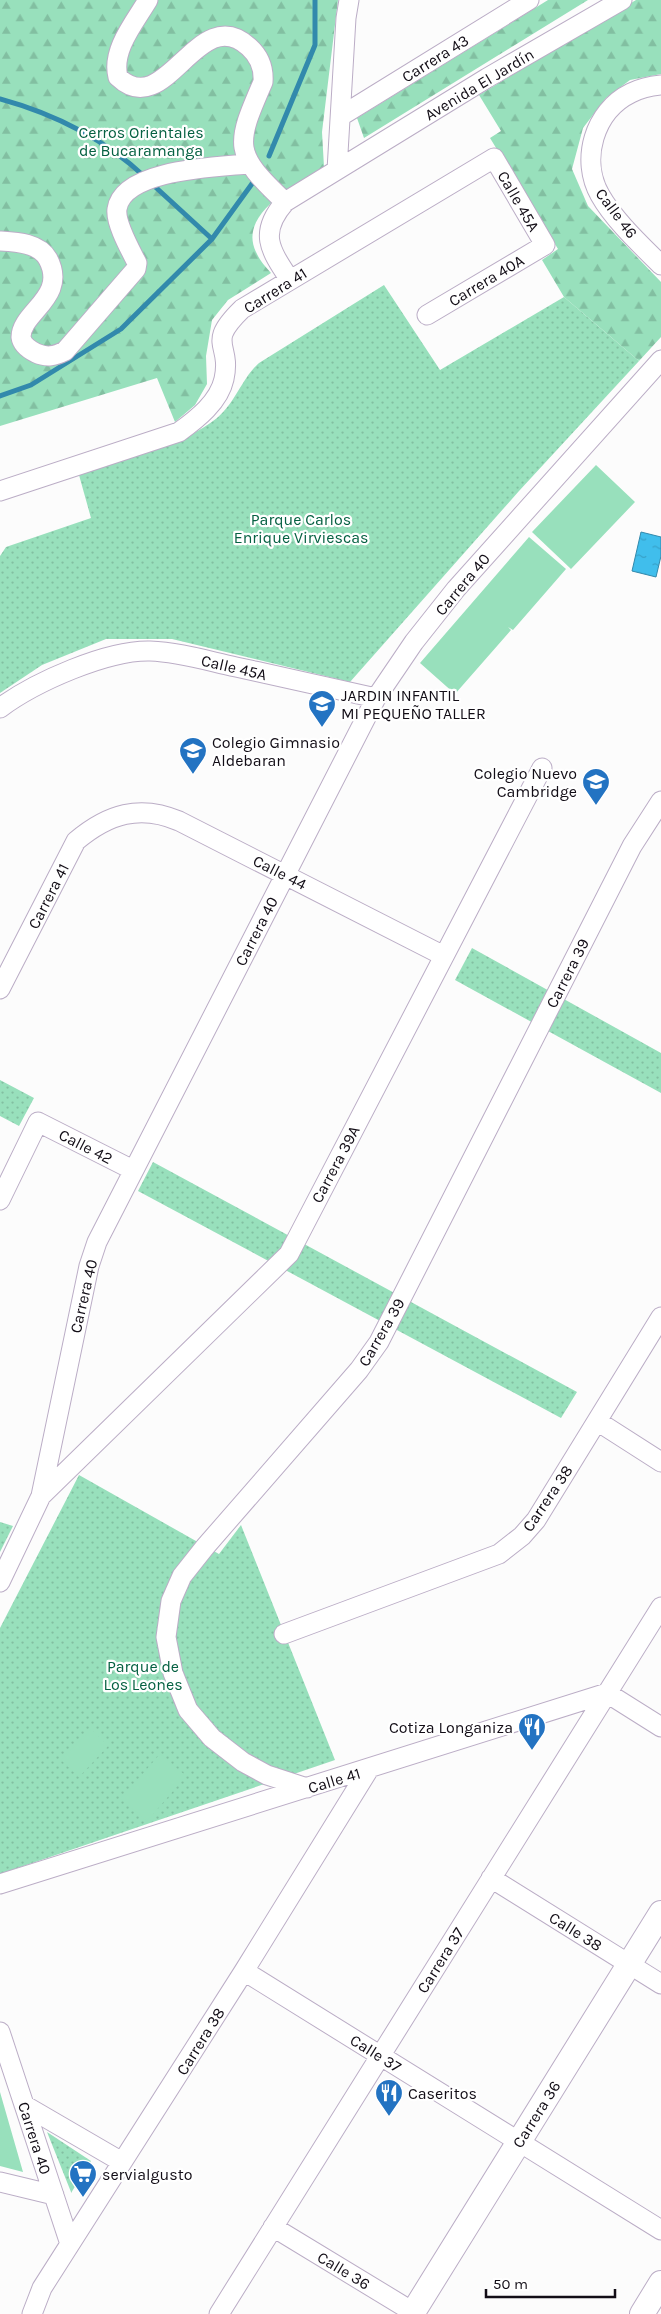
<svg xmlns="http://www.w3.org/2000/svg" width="661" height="2314" font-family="Karla,sans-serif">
	<defs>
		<pattern id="grass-dots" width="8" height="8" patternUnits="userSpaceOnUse" patternTransform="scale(1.25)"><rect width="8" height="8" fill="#98e0bc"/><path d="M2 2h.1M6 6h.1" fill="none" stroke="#82bfa1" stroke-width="1.8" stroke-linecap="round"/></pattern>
		<pattern id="forest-firs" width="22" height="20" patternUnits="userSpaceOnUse" patternTransform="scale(1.25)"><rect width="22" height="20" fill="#98e0bc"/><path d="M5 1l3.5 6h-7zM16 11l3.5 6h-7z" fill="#82bfa1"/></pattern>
		<pattern id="water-ripples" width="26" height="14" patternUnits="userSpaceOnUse" patternTransform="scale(1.25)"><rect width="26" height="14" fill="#40beec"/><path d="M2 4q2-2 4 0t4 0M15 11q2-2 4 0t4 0" fill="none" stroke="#37a2ca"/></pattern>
	</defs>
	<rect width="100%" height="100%" fill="#fcfcfc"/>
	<path fill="url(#grass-dots)" d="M384,285L440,370L564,297L639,361L519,491L350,682L172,639H106L42,665L0,693V556L6,547L91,518L79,475C121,460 183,446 217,418C236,402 242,378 259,363Z
		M472,948L661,1053V1093L455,980Z
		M0,1080L34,1098L19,1126L0,1116Z
		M153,1162L577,1392L561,1418L138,1191Z
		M79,1475L219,1554L241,1525L335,1760L0,1874V1628Z
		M0,1522L13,1526L0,1552Z
		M47,2132L91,2161L71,2193V2192Z"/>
	<path fill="url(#forest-firs)" d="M0,0H338L322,132L324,167C298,184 235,214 257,254C260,261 266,267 271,273L228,300L212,320L206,356L207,384L195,405L175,422L157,378L0,426Z
		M548,0H588L364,138L357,118Z
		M636,0H661V74L630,80L606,98L583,128L572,169L588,206L661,282V337L639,361L564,297L542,260L558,249L490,138L501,131L479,95Z"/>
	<path fill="#98e0bc" d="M596,465L635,502L571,569L532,532Z
		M529,537L566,569L513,630L508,627L511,630L455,694L420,663Z
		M91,1729L108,1746L79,1777L61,1760Z
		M160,1754L186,1776L147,1821L121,1799Z
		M0,2092L23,2172L0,2166Z"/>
	<path fill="url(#water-ripples)" stroke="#3289ac" d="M641,532L661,537V556L656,577L632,571Z"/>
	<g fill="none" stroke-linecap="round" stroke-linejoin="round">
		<path stroke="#3289ac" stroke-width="5" d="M0,99C55,114 103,138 145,177
			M269,156L315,45V0
			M151,183L212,239
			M0,396L31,385L121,329L212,239L254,181"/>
		<defs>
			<path id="minor" d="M148,0C135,22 111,50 118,77C166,123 198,0 249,47C259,56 264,68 263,82C235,146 233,153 285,202
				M661,85C651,86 641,88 631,93C594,111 580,160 600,195C614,220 641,245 661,265
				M341,116L529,0
				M337,170L346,18L349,0
				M0,241C17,242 39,243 48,259C68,297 21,312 21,337C22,345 30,350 36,353C47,358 55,356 65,351L136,269L137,263C131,251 115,223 117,209C123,169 218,167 248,164
				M290,280C270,250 258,233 285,202L487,78L622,0
				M0,491L179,432C197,419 219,402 224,379C232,342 205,345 242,309L494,158L545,245L427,315
				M0,708C35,682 107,650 150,651C179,652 208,661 236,667C283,677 330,688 376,698
				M0,989L76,841C108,814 140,804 179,821L444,956
				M0,1200L38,1122L133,1170
				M597,1421L661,1462
				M41,1496L289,1254L542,768
				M0,1582L41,1496L89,1266L97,1242L376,698L414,642L456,589L661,360
				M284,1634L499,1554L522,1536L536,1520L661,1317
				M307,1788L267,1775L243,1762L212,1738L188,1710L173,1673L166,1637L171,1601L182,1576L205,1547L359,1370L379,1342L632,846L661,801
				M491,1878L661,1984
				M0,1884L607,1693L661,1727
				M244,1971L661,2230
				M0,2032L70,2244
				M24,2105L122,2162
				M0,2182L54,2195
				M273,2227L413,2312
				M32,2314L42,2288L244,1971L369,1769
				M219,2314L661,1607"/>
			<path id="tertiary" d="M412,2314L661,1913
				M642,2314L661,2283"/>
		</defs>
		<use href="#minor" stroke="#bbadc6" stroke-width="21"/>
		<use href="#tertiary" stroke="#bbadc6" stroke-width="26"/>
		<use href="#minor" stroke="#fff" stroke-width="19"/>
		<use href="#tertiary" stroke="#fff" stroke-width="24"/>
	</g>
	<defs>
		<symbol id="school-pin" viewBox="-11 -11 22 30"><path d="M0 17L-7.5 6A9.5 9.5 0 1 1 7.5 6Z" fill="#2373c2" stroke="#fff"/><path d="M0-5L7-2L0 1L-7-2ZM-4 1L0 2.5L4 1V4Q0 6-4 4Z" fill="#fff"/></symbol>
		<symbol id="restaurant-pin" viewBox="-11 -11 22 30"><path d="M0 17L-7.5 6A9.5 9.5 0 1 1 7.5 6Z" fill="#2373c2" stroke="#fff"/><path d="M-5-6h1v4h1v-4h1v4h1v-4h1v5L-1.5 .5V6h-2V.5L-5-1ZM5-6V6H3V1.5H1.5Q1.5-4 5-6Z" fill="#fff"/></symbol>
		<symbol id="supermarket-pin" viewBox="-11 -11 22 30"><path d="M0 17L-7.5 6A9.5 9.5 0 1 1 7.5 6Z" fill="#2373c2" stroke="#fff"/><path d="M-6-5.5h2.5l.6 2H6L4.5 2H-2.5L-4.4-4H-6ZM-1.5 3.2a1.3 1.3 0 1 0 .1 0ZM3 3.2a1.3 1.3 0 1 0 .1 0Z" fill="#fff"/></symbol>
	</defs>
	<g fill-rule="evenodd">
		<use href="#school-pin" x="306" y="688" width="32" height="43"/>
		<use href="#school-pin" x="177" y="735" width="32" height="43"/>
		<use href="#school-pin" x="580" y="766" width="32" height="43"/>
		<use href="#restaurant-pin" x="516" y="1711" width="32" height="43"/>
		<use href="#restaurant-pin" x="373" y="2077" width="32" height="43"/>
		<use href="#supermarket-pin" x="67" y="2158" width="32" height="43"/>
	</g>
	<g text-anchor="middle" stroke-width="4.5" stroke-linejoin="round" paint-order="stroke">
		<g font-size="16" fill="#120d16" stroke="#fff">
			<text transform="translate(435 58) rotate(-32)" y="6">Carrera 43</text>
			<text transform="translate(479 84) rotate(-31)" y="6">Avenida El Jardín</text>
			<text transform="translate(519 201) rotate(60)" y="6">Calle 45A</text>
			<text transform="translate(617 213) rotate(53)" y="6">Calle 46</text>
			<text transform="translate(486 280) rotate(-31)" y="6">Carrera 40A</text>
			<text transform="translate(275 290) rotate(-32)" y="6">Carrera 41</text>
			<text transform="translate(462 584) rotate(-50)" y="6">Carrera 40</text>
			<text transform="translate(234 667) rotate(13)" y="6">Calle 45A</text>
			<text transform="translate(280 872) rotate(27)" y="6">Calle 44</text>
			<text transform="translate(48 896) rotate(-63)" y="6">Carrera 41</text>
			<text transform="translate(256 931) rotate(-63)" y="6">Carrera 40</text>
			<text transform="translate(567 973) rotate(-63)" y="6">Carrera 39</text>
			<text transform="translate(86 1146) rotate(27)" y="6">Calle 42</text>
			<text transform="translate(335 1164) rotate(-62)" y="6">Carrera 39A</text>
			<text transform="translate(83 1296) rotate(-77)" y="6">Carrera 40</text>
			<text transform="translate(381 1332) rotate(-60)" y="6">Carrera 39</text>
			<text transform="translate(547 1498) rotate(-56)" y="6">Carrera 38</text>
			<text transform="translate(334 1780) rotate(-17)" y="6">Calle 41</text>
			<text transform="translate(576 1931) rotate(32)" y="6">Calle 38</text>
			<text transform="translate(440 1960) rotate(-58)" y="6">Carrera 37</text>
			<text transform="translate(200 2041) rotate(-58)" y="6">Carrera 38</text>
			<text transform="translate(376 2053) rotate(32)" y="6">Calle 37</text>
			<text transform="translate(536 2114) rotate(-58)" y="6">Carrera 36</text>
			<text transform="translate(35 2138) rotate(72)" y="6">Carrera 40</text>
			<text transform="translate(344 2270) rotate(31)" y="6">Calle 36</text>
		</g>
		<g font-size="16" fill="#056142" stroke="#fff">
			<text x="141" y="138">Cerros Orientales<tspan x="141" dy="18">de Bucaramanga</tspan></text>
			<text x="301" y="525">Parque Carlos<tspan x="301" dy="18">Enrique Virviescas</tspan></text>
			<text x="143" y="1672">Parque de<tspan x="143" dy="18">Los Leones</tspan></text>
		</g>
		<g font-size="16" fill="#120d16" stroke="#fff" text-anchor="start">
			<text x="341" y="701">JARDIN INFANTIL<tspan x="341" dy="18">MI PEQUEÑO TALLER</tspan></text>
			<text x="212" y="748">Colegio Gimnasio<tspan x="212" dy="18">Aldebaran</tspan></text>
			<text x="577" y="779" text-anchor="end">Colegio Nuevo<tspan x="577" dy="18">Cambridge</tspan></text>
			<text x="513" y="1733" text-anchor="end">Cotiza Longaniza</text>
			<text x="408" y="2099">Caseritos</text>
			<text x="102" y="2180">servialgusto</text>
		</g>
	</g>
	<path d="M486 2289v8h129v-8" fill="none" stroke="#120d16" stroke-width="2.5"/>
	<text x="493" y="2289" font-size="15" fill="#120d16" stroke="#ffffff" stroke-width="4" paint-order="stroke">50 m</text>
</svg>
